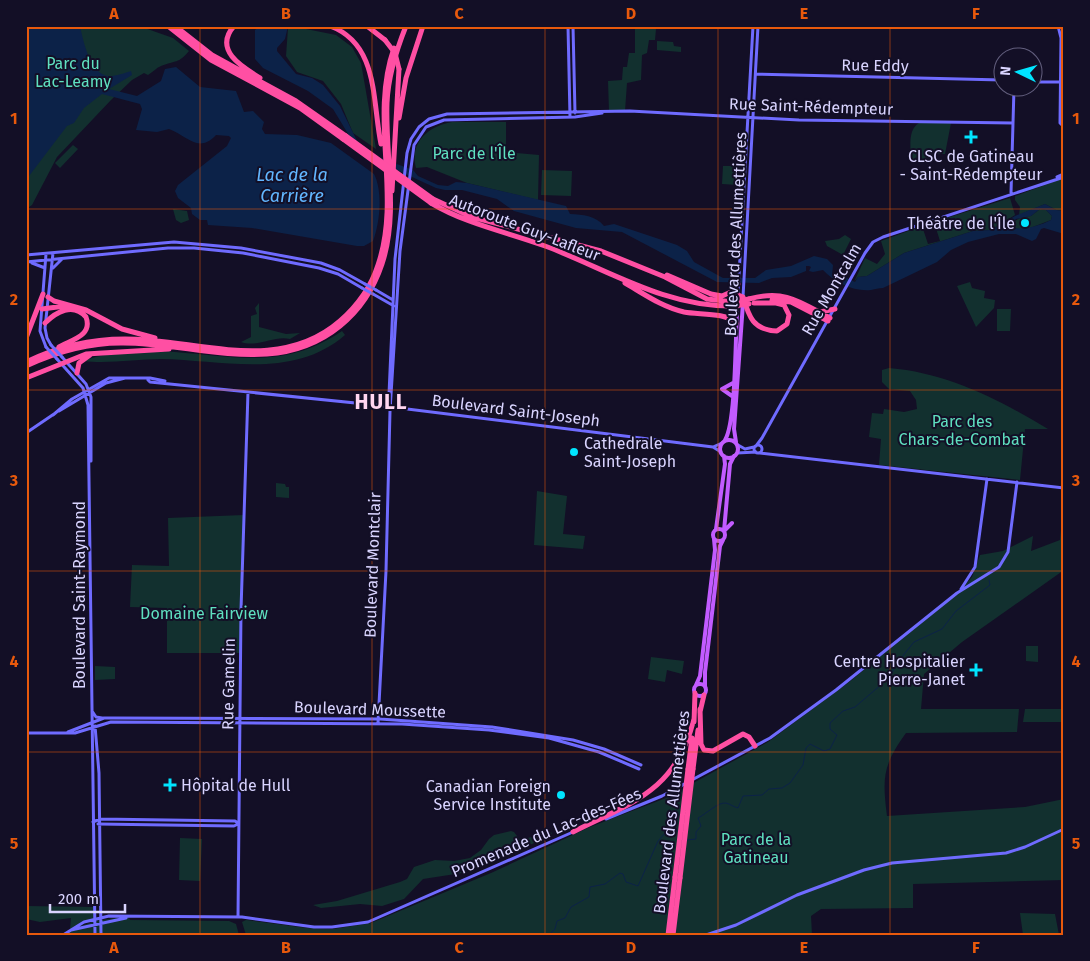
<svg xmlns="http://www.w3.org/2000/svg" width="1090" height="961" font-family="'Fira Sans',sans-serif">
	<rect width="100%" height="100%" fill="#130f26"/>
	<path fill="#12302f" d="M26,26H139L173,38L189,51C178,64 176,60 161,66C156,68 153,72 148,75L144,73L132,80L111,100L57,157L32,205L26,209Z
		M291,26L336,35L352,47L361,63L376,149L353,133L341,104L323,81L297,72L286,56L288,28Z
		M635,26H670V27H659L656,29L655,40H649L647,53L642,55L641,80L627,83L625,111H609L608,81L622,80L623,67H627L629,53H635Z
		M657,41L673,42L674,46L681,47V52L657,50Z
		M452,122H506V152L539,155L538,200L467,183L427,167L416,168C409,142 429,126 452,122Z
		M919,123H951L945,154H933L925,161H911C911,149 907,130 919,123Z
		M73,145L78,149L60,168L55,163Z
		M723,166H740L738,185L722,184Z
		M542,170L572,171L571,196L541,195Z
		M1064,178V211L1056,210L1045,204L1019,215L1020,207L1015,200V196Z
		M1010,198L1015,215L991,230L973,231L904,253L867,276L858,277L854,282L865,258L877,264L885,254L881,241L922,226L928,244L940,241L934,222C959,214 985,206 1010,198Z
		M173,209L187,211L189,220L181,223L176,220Z
		M1040,209L1046,210L1052,216L1051,220L1025,230L1013,228L1011,223L1022,217L1031,216Z
		M845,235L851,239L843,255L827,246L825,241L839,239Z
		M970,282L972,288L985,291L984,298L995,300L994,308L976,327L957,286Z
		M259,303V327L286,334L300,333L290,339C274,335 257,348 241,342L251,337V316L257,314L255,308Z
		M997,309H1011L1010,331H997Z
		M342,331L345,335C293,380 223,360 161,359C137,359 107,364 84,361C99,354 116,354 133,353C147,352 161,351 175,352C237,357 287,369 342,331Z
		M889,368C948,373 998,399 1048,429H1025L1020,480L879,465L881,439L869,437L872,413L883,414L884,409L904,412L917,409L916,400L910,391L889,389L882,382V370Z
		M276,483L285,484L286,487H289V498L276,497Z
		M537,491L567,496L563,534L585,536L583,549L534,545Z
		M244,515L241,653H167V608L130,607L132,565L169,566L168,518Z
		M1064,528V570L962,642L924,674L921,709H1019L1017,732L906,733C883,765 882,777 887,816L1025,807L1064,799V880L913,884V908L821,909L811,916L812,935H246L242,922L246,920L307,928L333,929L371,923L491,873L590,827L666,798L768,742L849,682L956,595L972,577L980,555L1003,551L1033,536L1031,551L1060,540L1061,529Z
		M1026,646H1038V662L1026,661Z
		M651,657L684,661L682,674L667,670L665,682L648,679Z
		M95,666L115,667V679L95,680Z
		M1025,709H1064V722H1023Z
		M511,831L514,832L520,840L551,832L552,834L530,845L514,846L462,873L423,879L404,899L382,906L360,904L321,908L313,905L337,901L400,882L407,879L414,867L435,860L454,861L470,858L481,850L489,839L494,835Z
		M180,838L202,839L200,881L179,880Z
		M26,906L94,907V919L72,929L95,921L128,916L130,920L229,921L236,924L239,935H63L70,930L71,918L40,922L26,919Z
		M1020,913L1055,914L1059,935H1023Z"/>
	<path fill="#0c2248" fill-rule="evenodd" d="M26,26H80C83,40 90,74 108,76C113,77 125,73 131,71L132,75L109,89L137,96L161,81L165,69L176,67L200,87L236,91L244,112L253,111L264,122L262,129L265,134L297,135L331,143L374,174C383,192 380,222 373,241L364,246H357L252,228L208,225L207,220H200L192,214L191,208L178,198L175,191L178,185L227,146L231,138L229,136L216,135C198,154 188,136 169,129L157,132L136,130L142,109L140,104L102,94L84,108L74,123L67,126L26,180Z
		M260,26H288L285,39L277,48V51L296,74L312,78L323,85L340,106L358,143L378,157L413,170L418,176L438,185L448,186L456,182L467,183L566,206L570,214C583,215 595,215 604,226L614,224L677,245L687,251L694,262L723,278H755L766,270L791,266L814,256L827,259L833,265L832,276L841,275L855,282L858,277L867,276L904,253L973,231L991,230L1015,216L1045,204L1056,210L1064,211V234L1044,228L1041,229L1036,239L1032,241L1016,234H999L968,242L951,250L937,262L883,288C878,288 876,289 871,290C854,292 834,282 823,270L813,272L809,271L811,267L809,266H806V271L791,277L772,278L759,283L717,282L622,232L576,228L514,211L497,199L462,190H445L436,188L375,160L353,142L333,109L308,91L263,68L255,59V30ZM1040,209L1046,210L1052,216L1051,220C1039,226 1025,230 1013,228L1011,223L1016,219L1031,216Z"/>
	<g fill="none" stroke-linecap="round" stroke-linejoin="round">
		<path stroke="#0c2248" stroke-width="1" d="M687,840L696,839V832L701,826L698,818C706,814 718,802 726,803C730,804 734,807 738,808L743,796L762,795L769,789L782,788L790,783L803,765L806,748L810,744L824,751L830,749L837,735L830,729V723L843,711L855,707L890,677L897,663L914,642L942,629L956,611L990,585L989,580
			M549,935L555,929L557,921L565,918L571,907L589,897L590,887L605,884L620,873L623,874L626,882L638,886L658,841L671,826L679,832"/>
		<path stroke="#6f6bff" stroke-width="3" d="M568,26L570,117
			M573,26L575,113
			M1058,26L1061,38L1060,123L1064,127
			M756,74L1002,80
			M1032,82H1064
			M1057,177L1064,174
			M1011,193L1014,88
			M46,254L40,331L46,347
			M26,255L174,242L241,248L321,263L340,270L365,284
			M26,262L168,248H194L243,253L319,268L338,274L362,288
			M32,263L45,268
			M53,268L62,259
			M376,290L393,300
			M738,293L753,26
			M373,294L394,306
			M743,297L758,26
			M51,345L47,338L45,328L53,253
			M62,357L86,384L91,397V461
			M57,359L83,388L88,405L95,935
			M148,380L150,382L375,405L713,447L721,452
			M380,404L385,402L388,395
			M391,407L389,394L395,259L407,153L411,139L419,127L429,119L447,114L630,111L799,120L1013,123
			M59,411L106,383L125,378
			M53,415L72,399L109,378H150L165,381
			M26,433L54,414
			M754 449a4 4 0 1 1 8 0a4 4 0 1 1-8 0Z
			M738,445L745,449L754,447
			M756,446L762,438L865,253L873,242L883,237L1064,177
			M713,447L722,443
			M737,453L756,452
			M760,453L1064,488
			M961,589L975,567L987,479
			M92,711L96,717L102,718
			M378,723L386,571L390,411L400,251L414,145L426,127L444,120L575,117L602,113
			M95,726L99,773L101,935
			M68,732L104,718H113L380,719L492,727L573,740L604,749L641,765
			M26,733H75L111,722L402,724L489,730L549,738L599,752L639,769
			M606,819L662,796L770,738L836,690L957,593L999,567L1008,552L1017,482
			M93,822L100,819L235,821L238,823
			M98,824L234,826L238,824
			M238,917L241,610L248,392
			M71,930L126,918
			M63,935L84,922L109,916L242,917L314,927H332L368,922L573,832
			M706,935L736,925L797,895L864,870L892,863L1006,853L1025,847L1064,829"/>
		<path stroke="#c25bff" stroke-width="4" d="M732,396L722,389L733,383
			M720 449a9 9 0 1 1 18 0a9 9 0 1 1-18 0Z
			M725,440C737,421 735,322 738,293
			M736,442L734,429L743,303
			M713 535a6 6 0 1 1 12 0a6 6 0 1 1-12 0Z
			M716,529L725,464L724,456
			M724,531L730,464L734,456
			M724,531L732,523
			M694 690a6 6 0 1 1 12 0a6 6 0 1 1-12 0Z
			M696,685L700,676L715,550L714,539
			M705,687V672L720,546L723,540"/>
		<path stroke="#ff4fa3" stroke-width="5" d="M168,26L211,60L300,108L343,139
			M175,26L212,55L296,101L346,136
			M234,26C213,50 242,67 260,78
			M330,26C379,44 372,101 381,144
			M367,26L385,40
			M399,118L406,78L423,26
			M392,191L399,69
			M433,199L472,217L601,251L665,277L707,299L733,302
			M431,203C466,224 507,232 545,246C607,269 664,307 733,306
			M667,275L711,294L722,296L731,292L743,297C749,317 753,330 777,331L787,324L789,315L784,305L776,303H754
			M625,283C644,294 662,307 684,312C699,315 725,312 736,323
			M731,292L738,284
			M48,297L54,301L86,310L122,329L155,338
			M749,299C785,289 800,302 830,318
			M772,300L791,302L828,321
			M42,309L65,306
			M820,312L835,309
			M45,323C56,312 73,302 86,317C93,336 71,340 59,347
			M26,338L43,294
			M26,362C57,347 90,339 125,339C197,339 278,375 340,321C357,306 371,287 378,265C402,195 369,119 394,48
			M26,366C56,352 88,343 121,343C195,342 275,379 340,326C360,310 374,288 382,264C399,213 385,156 387,103C388,76 396,51 406,26
			M77,373L79,363L90,355
			M26,378L86,354L169,349
			M700,709L701,744L704,750L713,751L743,734L749,737L755,746
			M700,712L704,695
			M694,722L695,693
			M688,769L692,738
			M693,769L698,730
			M573,832C633,802 676,791 694,719
			M668,935L675,877
			M673,935L680,878"/>
		<path stroke="#6f6bff" stroke-width="3" d="M365,284L376,290
			M362,288L373,294
			M51,345L62,357
			M46,347L57,359"/>
		<path stroke="#ff4fa3" stroke-width="5" d="M385,40L395,53L399,69
			M346,136L433,199
			M343,139L431,203
			M733,302L749,299
			M733,306L749,304
			M675,877L688,769
			M680,878L693,769"/>
	</g>
	<path fill="none" stroke="#e8590c" stroke-width="1" stroke-opacity="0.55" d="M200,26V935M372,26V935M545,26V935M718,26V935M890,26V935M26,209H1064M26,390H1064M26,571H1064M26,752H1064"/>
	<g fill="#00e5ff" stroke="#130f26" stroke-width="2">
		<path d="M968.5 129.5h5v5h5v5h-5v5h-5v-5h-5v-5h5z"/>
		<circle cx="1025" cy="223" r="5"/>
		<circle cx="574" cy="452" r="5"/>
		<path d="M973.5 662.5h5v5h5v5h-5v5h-5v-5h-5v-5h5z"/>
		<path d="M167.5 777.5h5v5h5v5h-5v5h-5v-5h-5v-5h5z"/>
		<circle cx="561" cy="795" r="5"/>
	</g>
	<g text-anchor="middle" stroke-width="4" stroke-linejoin="round" paint-order="stroke">
		<g font-size="16" fill="#5fe0c0" stroke="#130f26">
			<text x="73" y="69">Parc du<tspan x="73" dy="18">Lac-Leamy</tspan></text>
			<text x="474" y="159">Parc de l'Île</text>
			<text x="962" y="427">Parc des<tspan x="962" dy="18">Chars-de-Combat</tspan></text>
			<text x="204" y="619">Domaine Fairview</text>
			<text x="756" y="845">Parc de la<tspan x="756" dy="18">Gatineau</tspan></text>
		</g>
		<g font-size="16" fill="#d9d4ff" stroke="#130f26">
			<text transform="translate(875 65) rotate(1)" y="6">Rue Eddy</text>
			<text transform="translate(811 106) rotate(2)" y="6">Rue Saint-Rédempteur</text>
			<text transform="translate(525 227) rotate(21)" y="6">Autoroute Guy-Lafleur</text>
			<text transform="translate(735 234) rotate(-87)" y="6">Boulevard des Allumettières</text>
			<text transform="translate(831 289) rotate(-60)" y="6">Rue Montcalm</text>
			<text transform="translate(516 410) rotate(7)" y="6">Boulevard Saint-Joseph</text>
			<text transform="translate(372 565) rotate(-88)" y="6">Boulevard Montclair</text>
			<text transform="translate(79 595) rotate(-90)" y="6">Boulevard Saint-Raymond</text>
			<text transform="translate(228 684) rotate(-89)" y="6">Rue Gamelin</text>
			<text transform="translate(370 709) rotate(2)" y="6">Boulevard Moussette</text>
			<text transform="translate(671 812) rotate(-83)" y="6">Boulevard des Allumettières</text>
			<text transform="translate(546 832) rotate(-23)" y="6">Promenade du Lac-des-Fées</text>
		</g>
		<g font-size="16" fill="#d9d4ff" stroke="#130f26" text-anchor="end">
			<text x="971" y="162" text-anchor="middle">CLSC de Gatineau<tspan x="971" dy="18">- Saint-Rédempteur</tspan></text>
			<text x="1015" y="229">Théâtre de l'Île</text>
			<text x="584" y="449" text-anchor="start">Cathedrale<tspan x="584" dy="18">Saint-Joseph</tspan></text>
			<text x="965" y="667">Centre Hospitalier<tspan x="965" dy="18">Pierre-Janet</tspan></text>
			<text x="181" y="791" text-anchor="start">Hôpital de Hull</text>
			<text x="551" y="792">Canadian Foreign<tspan x="551" dy="18">Service Institute</tspan></text>
		</g>
		<g font-size="18" font-style="italic" fill="#62b6ff" stroke="#130f26">
			<text x="292" y="181">Lac de la<tspan x="292" dy="21">Carrière</tspan></text>
		</g>
		<g font-size="21" font-weight="bold" letter-spacing="1" fill="#ffd6f0" stroke="#130f26">
			<text x="381" y="409">HULL</text>
		</g>
	</g>
	<rect width="1090" height="961" fill="none" stroke="#130f26" stroke-width="55"/>
	<g transform="translate(1018 72) rotate(275)"><circle r="24" fill="#130f26" stroke="#625e7d"/>
	<path d="M0-4L9 19L0 12L-9 19Z" fill="#00e5ff"/>
	<text y="-8" font-size="14" font-weight="bold" text-anchor="middle" fill="#d9d4ff">N</text>
	</g>
	<path d="M50 904v8h75v-8" fill="none" stroke="#d9d4ff" stroke-width="2.5"/>
	<text x="58" y="904" font-size="15" fill="#d9d4ff" stroke="#130f26" stroke-width="4" paint-order="stroke">200 m</text>
	<rect x="28" y="28" width="1034" height="906" fill="none" stroke="#e8590c" stroke-width="2"/>
	<g font-size="16" text-anchor="middle" font-weight="bold" fill="#e8590c">
		<text x="114" y="19">A</text>
		<text x="286" y="19">B</text>
		<text x="459" y="19">C</text>
		<text x="631" y="19">D</text>
		<text x="804" y="19">E</text>
		<text x="976" y="19">F</text>
		<text x="14" y="124">1</text>
		<text x="1076" y="124">1</text>
		<text x="14" y="305">2</text>
		<text x="1076" y="305">2</text>
		<text x="14" y="486">3</text>
		<text x="1076" y="486">3</text>
		<text x="14" y="667">4</text>
		<text x="1076" y="667">4</text>
		<text x="14" y="849">5</text>
		<text x="1076" y="849">5</text>
		<text x="114" y="953">A</text>
		<text x="286" y="953">B</text>
		<text x="459" y="953">C</text>
		<text x="631" y="953">D</text>
		<text x="804" y="953">E</text>
		<text x="976" y="953">F</text>
	</g>
</svg>
